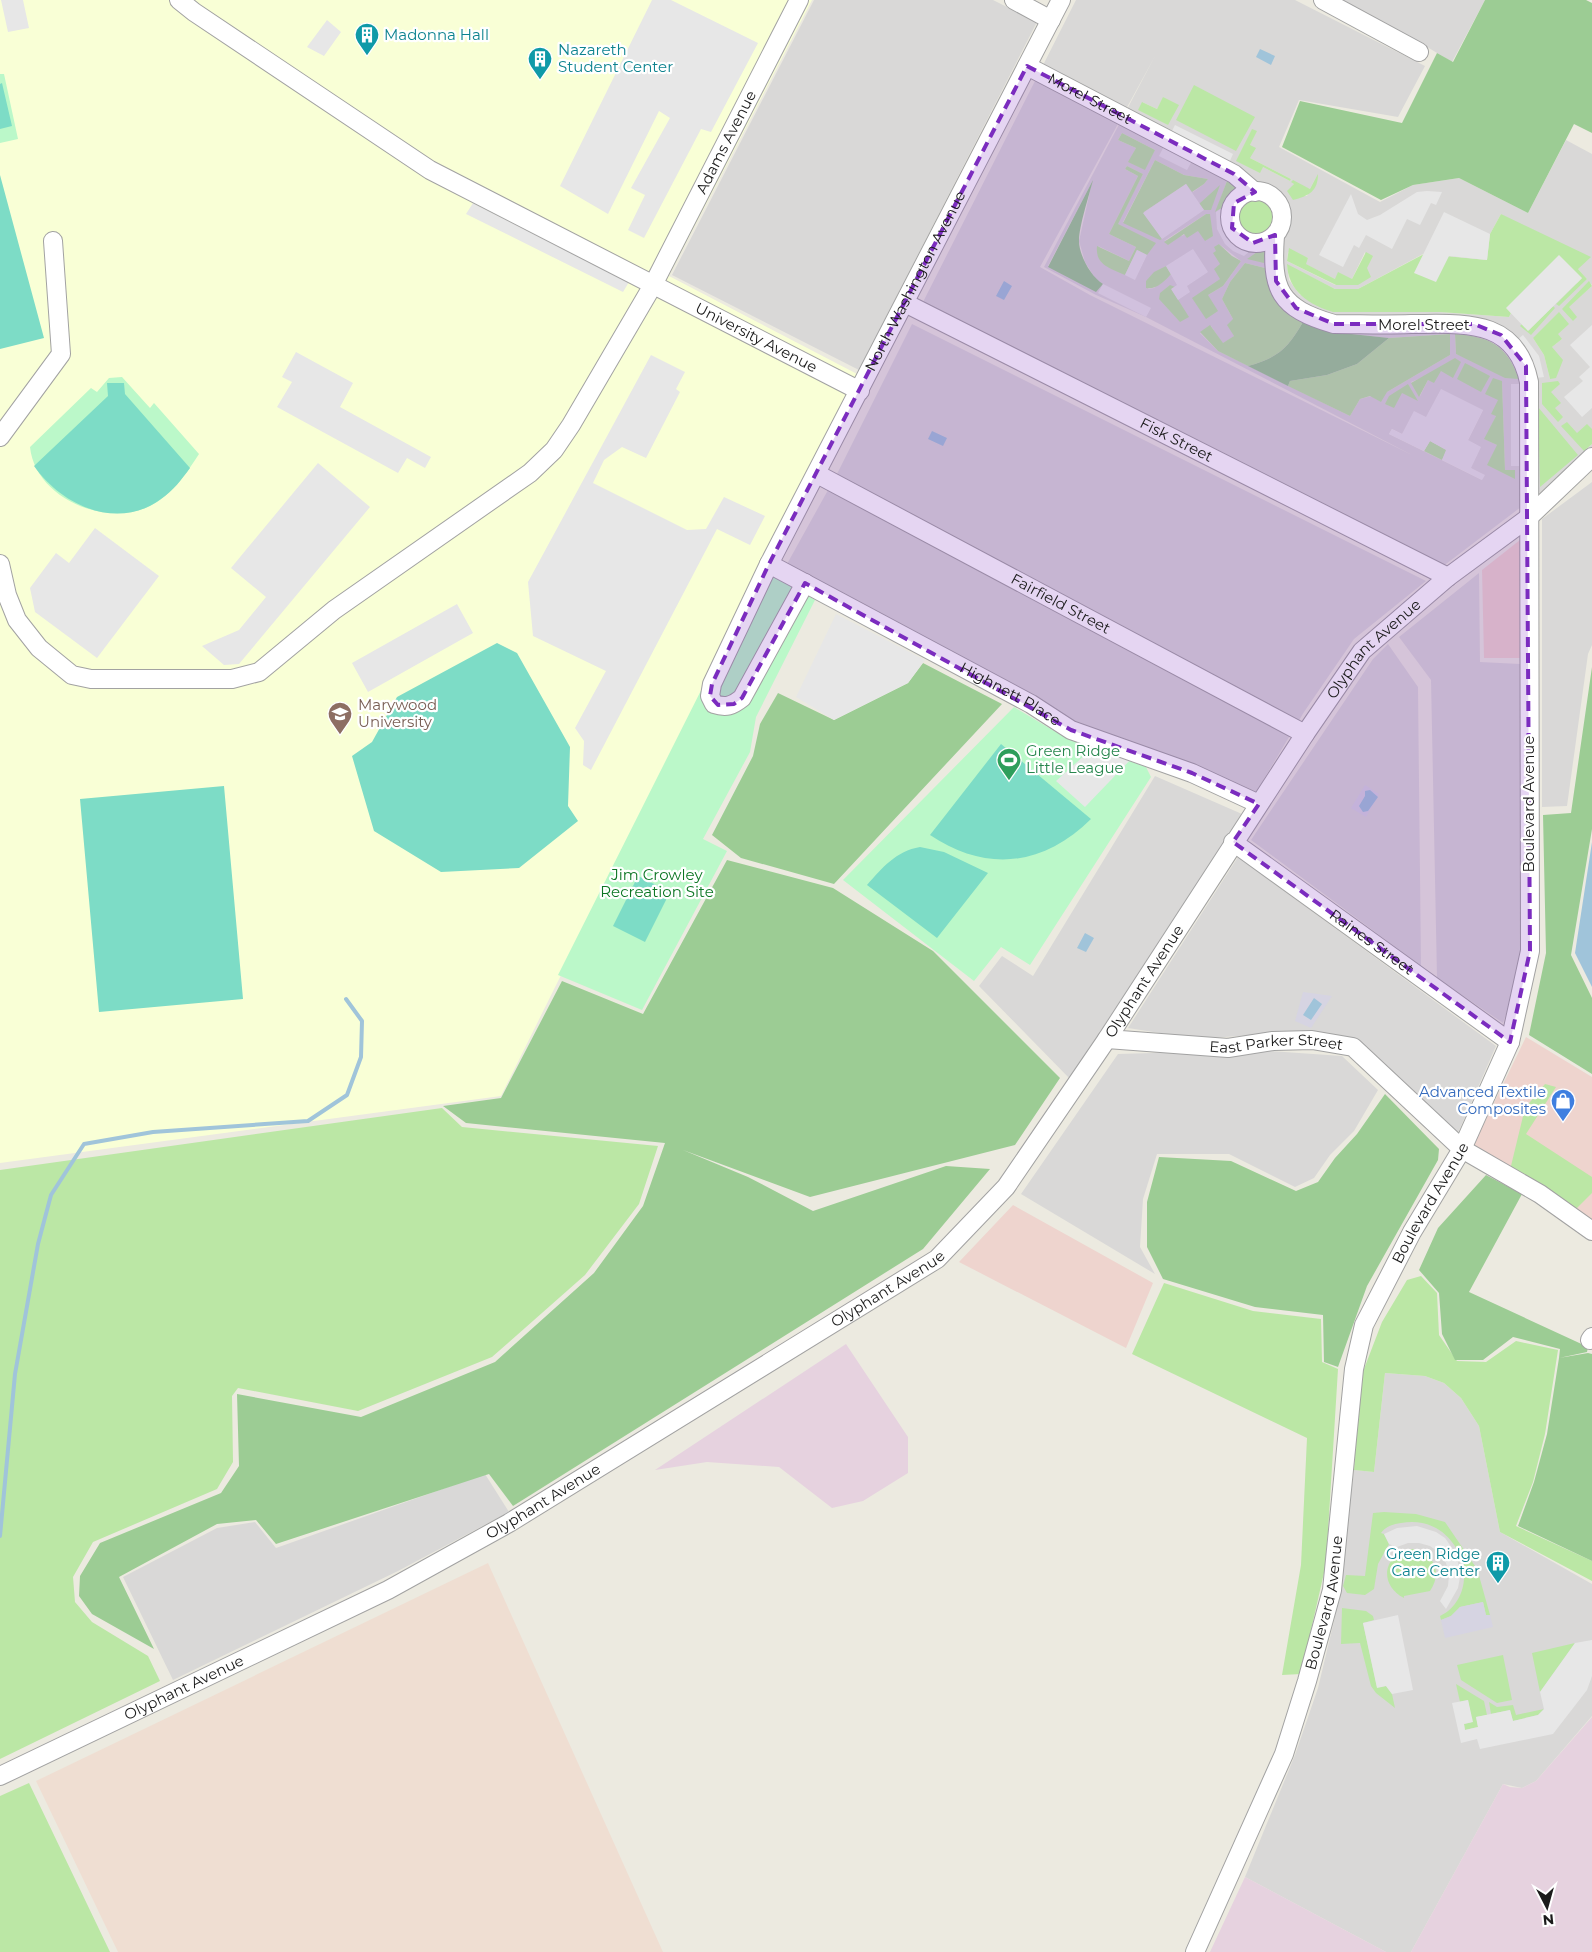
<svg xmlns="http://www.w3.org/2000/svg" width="1592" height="1952" font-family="Montserrat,sans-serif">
	<rect width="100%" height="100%" fill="#eceae0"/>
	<path fill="#d9d8d7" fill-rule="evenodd" d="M814,0H993L1037,22L859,370L672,275Z
		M1076,0H1295L1425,66L1398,117L1299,100L1279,147L1380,202L1413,185L1459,178L1528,213L1566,140L1592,154V285L1589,282L1568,307L1592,286V429L1584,451L1592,444V449L1542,491L1442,567L922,304ZM1155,56L1044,267L1096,295L1146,317L1412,455L1090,295L1040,267ZM1164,97L1168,125L1142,102L1157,109ZM1252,130L1256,132L1250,145V158L1291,179L1290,181L1263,167L1237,161ZM1122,133L1155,150L1129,162L1136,148L1118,140ZM1155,160L1184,175L1208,179L1204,184L1193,192L1186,184L1143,213L1161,239L1123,222ZM1127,166L1143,174L1117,224L1147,255L1137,250L1125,275L1098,246L1129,261L1136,247L1109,234L1138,176L1125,169ZM1317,175L1307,196H1291L1294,183L1310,189ZM1227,181L1232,183V201L1216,211ZM1092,182L1079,241L1085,262L1096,280L1048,266ZM1258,198L1269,203L1275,214L1264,234L1252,235L1238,223L1237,216L1239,210ZM1206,214H1209L1211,227L1164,241ZM1501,214L1578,269L1587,279L1511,313L1509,317L1440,312L1300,295L1289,280L1287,265L1335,289H1358L1423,254L1487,260L1490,234ZM1219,244L1241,261L1223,286L1208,295L1220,279V264L1217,251ZM1288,252L1308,258L1305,264L1335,279H1352L1365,252L1367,268L1357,285H1335L1287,261ZM1245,263L1265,268L1267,280L1278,306L1303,322L1333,332L1389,338L1449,334L1450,355L1387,392L1360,399L1350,416L1218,351L1200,333L1211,326L1223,344L1234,336L1233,319L1222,299L1230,282ZM1166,266L1171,274L1154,288L1148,289L1159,271ZM1455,334H1469L1494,342L1506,354L1518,379L1456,354ZM1533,338L1562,339L1552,347L1550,379L1544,355ZM1461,362L1441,371L1428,380L1420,396L1411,382ZM1502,382L1505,470L1497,445L1485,439L1496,416ZM1483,410L1468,440L1471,468L1482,480L1389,434L1392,429L1402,434L1426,417Z
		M1338,0H1485L1452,62L1409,36Z
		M912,324L1426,581L1354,639L1304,712L1255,794L1078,726L787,564L838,472Z
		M1592,482V645L1588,654L1567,806L1542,807V519Z
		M1479,573L1480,662L1520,664L1524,881L1522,945L1513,994L1503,1023L1437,978L1431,680L1399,637Z
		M1388,644L1418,687L1421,966L1251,840L1373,659Z
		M1155,776L1242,814L1071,1080L979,986L1002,956L1033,976Z
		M1238,857L1496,1046L1458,1133L1354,1039L1277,1033L1198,1039L1128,1028Z
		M1256,1050L1342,1056L1378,1090L1354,1131L1330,1155L1314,1178L1295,1187L1229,1154H1157L1143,1199L1140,1247L1155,1274L1021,1194L1118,1054Z
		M1385,1373L1425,1376L1444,1383L1461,1398L1479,1426L1500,1532L1592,1584V1716L1536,1781L1522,1788L1503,1784L1411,1952H1386L1245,1877L1295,1755L1318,1688L1335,1617L1354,1470L1374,1472Z
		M485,1474L509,1512L398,1571L173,1680L123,1577L217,1528L255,1522L276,1548Z"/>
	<path fill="#eed4ce" d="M1520,540L1521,658H1484L1482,570Z
		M1526,1037L1592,1077V1222L1473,1146Z
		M1013,1205L1153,1283L1126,1348L959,1262Z"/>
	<path fill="#e6d2df" d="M846,1344L908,1437V1473L863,1501L832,1508L779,1467L707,1462L655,1470Z
		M1592,1717V1952H1411L1503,1784L1510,1787L1522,1788L1536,1781Z
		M1245,1877L1386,1952H1210Z"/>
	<path fill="#f9ffd6" d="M0,0H812L669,276L859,375L501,1096L0,1163Z"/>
	<path fill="#efded2" d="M488,1563L663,1952H118L36,1781Z"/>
	<path fill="#bbe7a5" d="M1194,85L1255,117L1236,151L1176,120Z
		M1163,97L1179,105L1168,125L1138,110L1142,102L1157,109Z
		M1252,129L1257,131L1250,145L1256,148L1250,158L1291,179L1290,181L1263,167L1260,173L1236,161Z
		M1122,133L1155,150L1145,170L1128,162L1136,148L1118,140Z
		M1155,160L1184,175L1208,179L1204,184L1192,192L1186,184L1144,212L1162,239L1160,240L1123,223Z
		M1127,166L1143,174L1118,224L1156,243L1147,255L1137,250L1125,275C1110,268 1095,265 1097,246L1129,261L1136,247L1109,234L1138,176L1125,169Z
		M1318,174C1318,191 1309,196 1293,200L1287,191L1294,184L1291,182L1293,180L1310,189Z
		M1227,181L1235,186C1241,199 1225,206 1215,212Z
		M1220,185L1211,210H1204L1199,204Z
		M1237 217a19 19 0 1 1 38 0a19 19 0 1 1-38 0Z
		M1206,214H1210L1213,236L1205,241L1198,231L1187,238L1184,234L1168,245L1164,242Z
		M1501,214L1591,257L1578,269L1587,279L1559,306L1556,304L1582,278L1507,308L1511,313L1509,317L1440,312H1333C1309,305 1288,291 1287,264L1335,289H1358L1424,254L1487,260L1490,234Z
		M1219,244L1232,256L1241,261L1223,286L1208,295L1218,311L1206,319L1192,298L1220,279L1214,269L1220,264L1213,253L1216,251L1214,247Z
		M1261,246L1266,249L1264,263L1247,259L1260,250Z
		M1289,248L1308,258L1306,264L1335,279L1338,272L1352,279L1366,252L1373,256L1367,268L1371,277L1358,285H1336L1287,261Z
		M1245,263L1265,268C1269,297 1277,309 1303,322C1288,348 1278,358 1248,366L1218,351L1200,332L1210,325L1223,343L1234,336L1227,325L1233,319L1222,299L1230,282Z
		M1166,266L1171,274C1165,281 1156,290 1146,288V281L1154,272Z
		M1589,281L1592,286L1569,307L1577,317L1573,321L1562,309Z
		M1170,285L1175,287L1172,290L1189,317L1180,322L1159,299L1160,293Z
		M1553,306L1555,308L1531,335L1520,326L1522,324L1529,330Z
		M1559,312L1569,324L1558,334L1562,339L1552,347L1563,360L1556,378L1550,379L1544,355L1533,338Z
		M1450,334V355L1387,392L1381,402L1370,396L1360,399L1350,416L1288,386L1290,381L1327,375L1357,364L1389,338Z
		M1455,334C1490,337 1506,344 1519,379L1505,378L1456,354Z
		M1455,358L1461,362L1453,378L1441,371L1434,383L1428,380L1419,397L1411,383Z
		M1465,363L1490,376L1481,392L1457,379Z
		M1493,378L1502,381L1505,470H1515V479L1487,465L1497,445L1484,439L1496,416L1491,414L1498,400L1485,394Z
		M1558,381L1560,384L1551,392L1561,403L1555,408L1563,417L1558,422L1542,404V383Z
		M1408,384L1418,401L1402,393L1394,408L1385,404L1389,396Z
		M1538,407L1578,455L1540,487Z
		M1567,422L1577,433L1587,424L1592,429V444L1584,451L1561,426Z
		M1430,441L1447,450L1442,460L1424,451Z
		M1545,1084L1556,1087L1526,1134L1592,1177V1193L1576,1209L1510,1170L1525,1108Z
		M442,1108L462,1127L658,1146L639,1204L585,1275L492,1357L358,1411L238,1388L232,1396L233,1462L217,1489L93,1542L73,1577L75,1602L92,1622L148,1656L160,1681L0,1759V1170Z
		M1421,1276L1437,1293L1439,1335L1457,1361L1486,1362L1516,1341L1558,1350L1545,1434L1533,1482L1516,1526L1592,1561V1581L1500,1532L1479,1426L1461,1398L1444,1383L1425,1376L1385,1373L1374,1472L1354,1470L1359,1382L1382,1322L1407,1280Z
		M1164,1283L1253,1311L1321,1319L1322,1362L1338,1369L1326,1564L1301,1674L1282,1675L1301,1565L1307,1438L1132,1354Z
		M1384,1512L1416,1514L1445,1522L1475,1566L1465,1568C1456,1538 1434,1517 1401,1523C1394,1524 1386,1526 1381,1533L1384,1534L1389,1544L1378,1564L1374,1589L1365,1595L1347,1593L1343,1586L1346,1575L1365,1576L1373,1513Z
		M1412,1549C1434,1553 1443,1572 1430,1591L1404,1596V1598C1378,1584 1383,1554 1412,1549Z
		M1478,1572L1490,1615L1486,1616L1483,1602L1460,1607L1451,1616L1441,1620L1440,1616C1456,1609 1465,1591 1464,1574Z
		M1342,1608L1366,1611L1373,1616L1374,1620L1363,1623L1377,1687L1386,1686L1392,1694L1395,1708L1376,1693L1371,1686L1360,1643L1341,1644Z
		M1575,1643L1540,1692L1532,1653Z
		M1503,1655L1512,1700L1497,1703L1461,1680L1457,1665Z
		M1456,1684L1484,1701L1487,1715L1476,1717L1478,1727L1465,1730L1464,1724L1472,1722L1468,1700L1460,1702Z
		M1489,1702L1497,1707L1513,1705L1516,1715L1544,1709L1538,1715L1513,1721L1510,1710L1491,1714Z
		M29,1783L110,1952H0V1796Z"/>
	<path fill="#9ccc94" d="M1485,0H1586L1592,3V133L1574,124L1528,213L1459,178L1413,185L1381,200L1282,147L1300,101L1402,123L1437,53L1453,62Z
		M1093,180C1089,196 1079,226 1079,241C1079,255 1091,277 1103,284L1096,292L1048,267Z
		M1303,322L1333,332L1389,338L1357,364L1327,375L1290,381L1288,386L1248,366C1278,358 1288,348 1303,322Z
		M923,663L1002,704L834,884L741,858L712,835L753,756L760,724L778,693L834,720L908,683Z
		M1592,667V829L1571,955L1592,998V1074L1529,1035L1546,953L1543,815L1571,813Z
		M727,860L833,888L933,951L1060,1078L1015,1145L810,1197L683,1150L748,1177L813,1211L946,1166L990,1169L923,1249L513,1506L489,1474L276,1544L256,1520L217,1524L119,1577L154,1649L92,1614L79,1596L80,1576L100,1543L221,1493L239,1466L237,1394L361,1417L495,1362L594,1273L643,1206L665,1143L466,1123L443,1106L501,1098L562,981L643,1014Z
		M1385,1094L1439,1149L1438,1160L1367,1286L1338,1367L1324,1362L1323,1315L1255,1307L1163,1279L1147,1247V1202L1159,1157L1231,1161L1296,1191L1318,1182L1335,1158L1357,1134Z
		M1486,1175L1522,1194L1469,1292L1588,1347L1587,1352L1559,1358L1560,1349L1513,1337L1483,1360H1455L1442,1334L1439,1293L1419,1270L1438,1228Z
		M1588,1353L1592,1354V1561L1518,1526L1534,1482L1547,1434L1559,1358Z"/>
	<path fill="#bbf8c9" d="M0,74H4L18,139L0,143Z
		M122,377L150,408L154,403L199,454C186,474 172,495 150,506C106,528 35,498 30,447L91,388L97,392L109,378Z
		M762,569L815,600L756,717L750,752L703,839L727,851L642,1010L558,975Z
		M1014,707L1066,738L1146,767L1151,777L1030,965L1001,947L974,981L843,880Z"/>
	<path fill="#7ddcc6" d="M2,83L12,126L0,129V84Z
		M0,175L44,338L0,349Z
		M107,383H124L125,394L190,468C182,479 173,491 161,499C118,531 62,506 34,466L108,396Z
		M497,643L517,653L570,747L568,806L578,821L519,868L441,872L374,831L352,756L372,742L397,697Z
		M1001,744L1091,819C1043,866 987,873 930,835Z
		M224,786L243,999L99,1012L80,799Z
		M920,847L944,852L988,873L937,938L867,885C882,868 896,851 920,847Z
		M638,876L670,892L645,942L613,926Z"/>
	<path fill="#e7e7e7" d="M1,0H23L29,28L8,32Z
		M652,0H671L758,43L711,132L701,129L644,238L628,230L645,195L631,188L670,118L659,111L608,214L560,186Z
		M327,20L341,32L324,56L307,47Z
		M1175,125L1233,154L1229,163L1199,148L1187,170L1159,156Z
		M1186,184L1204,210L1162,239L1143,213Z
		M1427,191L1442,192L1436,205L1431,203L1420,225L1407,219L1392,249L1366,235L1359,248L1354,245L1343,267L1319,255L1351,194L1358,214L1367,220L1380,215L1417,192Z
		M1231,202L1227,215V226L1239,242L1251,250L1244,256L1233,251L1225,244L1217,229L1216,212Z
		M473,203L629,282L623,292L466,214Z
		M1444,212L1490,234L1487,260L1449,256L1436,282L1414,273Z
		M1193,249L1208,272L1187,286L1190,292L1178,300L1171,289L1177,285L1166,266Z
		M1137,250L1147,255L1135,280L1125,275Z
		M1559,255L1582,278L1528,331L1506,308Z
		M1103,284L1151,308L1146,317L1098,293Z
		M1592,325V408L1582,417L1564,397L1583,381L1579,377L1590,367L1570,345Z
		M1523,335L1539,356L1544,377L1536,378L1532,363L1517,340Z
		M296,352L353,383L340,407L431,457L425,468L407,458L398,473L277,407L292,382L282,377Z
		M651,355L685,372L676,389L680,392L646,458L622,447L604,460L593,483L687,530L706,529L724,497L765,516L750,545L717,529L591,770L583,765L584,741L575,728L606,671L533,636L528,582Z
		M1511,384H1521V466H1511Z
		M1441,389L1483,410L1468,440L1481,447L1471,468L1485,475L1482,480L1442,460L1446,450L1430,441L1424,451L1389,434L1392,429L1402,434L1414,411L1426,417Z
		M318,463L370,507L239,664L224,665L202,646L239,630L266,597L231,568Z
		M95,528L159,576L97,658L35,612L30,588L56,553L69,563Z
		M457,604L473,633L368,692L352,663Z
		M836,614L925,660L908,683L834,720L796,697Z
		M1095,746L1133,757L1085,807L1056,781Z
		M1417,1526L1436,1532L1445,1538L1457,1555L1460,1577L1458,1588L1446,1609L1440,1601L1448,1586L1449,1575L1446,1563L1440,1553L1430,1546L1419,1543H1408L1397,1547L1389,1544L1384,1534L1397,1528Z
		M1398,1615L1413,1690L1392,1694L1386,1686L1377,1688L1363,1623Z
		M1592,1640V1676L1587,1690L1553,1734L1480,1749L1477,1739L1461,1743L1452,1703L1468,1700L1473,1722L1464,1724L1465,1730L1478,1727L1476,1717L1510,1710L1513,1721L1538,1715L1544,1709L1540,1692L1575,1643Z"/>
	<path fill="#d6d4e2" d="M1365,785L1379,794L1366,817L1351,808Z
		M1303,992L1332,996L1311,1028L1295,1021Z
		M1483,1602L1486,1615H1490L1493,1627L1445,1638L1441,1620L1451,1616L1460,1607Z"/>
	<path fill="#a0c4da" d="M1260,49L1275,56L1271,65L1256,57Z
		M1004,281L1012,286L1004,300L996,296Z
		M932,431L947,438L943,446L928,439Z
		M1370,790L1378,797L1368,811L1363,812L1359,806L1365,796V791Z
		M1592,842V987L1575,953Z
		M1085,933L1094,938L1086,952L1077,948Z
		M1314,998L1322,1004L1311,1020L1303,1015Z"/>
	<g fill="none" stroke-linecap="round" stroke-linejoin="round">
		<path stroke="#a0c4da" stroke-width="4" d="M0,1536L15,1374L38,1244L51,1195L84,1144L153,1132L308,1121L347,1095L361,1057L362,1021L346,999"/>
		<defs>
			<g id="minor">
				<path id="s1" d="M179,0L194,12L430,170L860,391"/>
				<path d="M1014,0L1051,20"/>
				<path d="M1323,0L1419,52"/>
				<path id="s2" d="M1027,66L1234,174L1255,192"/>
				<circle cx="1256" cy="217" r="26"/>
				<path id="s3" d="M905,303L1448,577"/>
				<path d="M0,437L61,354L53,241"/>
				<path id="s4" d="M817,474L1305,734"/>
				<path id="s5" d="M0,564L7,595L17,620L39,648L72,675L91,679H232L259,672L334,610L530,473L554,450L571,425L653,285L799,0"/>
				<path id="s6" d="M769,564L1031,704L1071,730L1192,773L1259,804"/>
				<path id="s7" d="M805,583L742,698C732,706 726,708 714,704L710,696L712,684L769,564L1061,0"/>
				<path id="s8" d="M1233,842L1510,1042"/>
				<path id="s9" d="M1107,1039L1228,1048L1273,1041L1312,1040L1353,1047L1462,1149L1540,1194L1592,1231"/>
				<path d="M1590,1340L1592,1337"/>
				<path id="s10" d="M0,1776L388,1590L509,1523L937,1259L1006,1187L1107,1039L1305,734L1362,651L1448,577L1528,518L1592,457"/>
				<path id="s11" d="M1195,1952L1284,1754L1307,1681L1332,1590L1354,1369L1364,1325L1412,1232L1462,1149L1510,1042L1530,951L1529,382C1516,317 1462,324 1411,324C1385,325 1360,324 1334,324C1279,308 1271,290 1275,235"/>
			</g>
		</defs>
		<use href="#minor" stroke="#a2a2a2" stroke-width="20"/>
		<use href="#minor" stroke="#fff" stroke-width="18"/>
	</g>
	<path fill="#7b2cbf" fill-opacity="0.2" stroke="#7b2cbf" stroke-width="4" stroke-dasharray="10 6" stroke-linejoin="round" d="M1027,66L1234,174L1255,192L1234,203L1232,228L1253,243L1275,235L1276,281L1296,308L1334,324H1474L1501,335L1526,366L1530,951L1510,1042L1233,842L1259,804L1192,773L1071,730L805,583L742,698L734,704L718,705L710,696L712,684L769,564Z"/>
	<defs>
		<symbol id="building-pin" viewBox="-11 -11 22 30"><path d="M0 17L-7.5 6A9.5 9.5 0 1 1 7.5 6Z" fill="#0f9aa8" stroke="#fff"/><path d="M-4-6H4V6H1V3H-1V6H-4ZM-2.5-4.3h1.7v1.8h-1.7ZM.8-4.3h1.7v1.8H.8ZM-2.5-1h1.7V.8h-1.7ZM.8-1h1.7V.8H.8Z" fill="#fff"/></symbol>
		<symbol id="university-pin" viewBox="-11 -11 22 30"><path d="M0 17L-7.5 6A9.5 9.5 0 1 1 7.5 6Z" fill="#8d6e63" stroke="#fff"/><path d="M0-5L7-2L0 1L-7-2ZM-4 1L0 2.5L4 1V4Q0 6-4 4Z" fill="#fff"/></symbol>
		<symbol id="stadium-pin" viewBox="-11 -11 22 30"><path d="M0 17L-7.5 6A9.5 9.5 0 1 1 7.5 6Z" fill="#2e9e5b" stroke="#fff"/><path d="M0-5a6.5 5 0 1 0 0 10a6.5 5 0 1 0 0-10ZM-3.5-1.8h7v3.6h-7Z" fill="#fff"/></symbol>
		<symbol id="shop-pin" viewBox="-11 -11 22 30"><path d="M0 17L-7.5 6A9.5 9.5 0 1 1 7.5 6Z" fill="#3f7fe0" stroke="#fff"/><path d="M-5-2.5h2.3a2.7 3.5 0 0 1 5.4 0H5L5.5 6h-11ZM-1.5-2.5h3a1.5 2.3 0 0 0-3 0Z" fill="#fff"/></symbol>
	</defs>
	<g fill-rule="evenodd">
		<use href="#building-pin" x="353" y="21" width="28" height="38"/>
		<use href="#building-pin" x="526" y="45" width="28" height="38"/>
		<use href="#university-pin" x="326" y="700" width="28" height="38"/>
		<use href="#stadium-pin" x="995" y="746" width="28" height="38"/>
		<use href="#shop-pin" x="1549" y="1087" width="28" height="38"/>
		<use href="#building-pin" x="1484" y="1549" width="28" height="38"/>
	</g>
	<g text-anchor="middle" stroke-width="4.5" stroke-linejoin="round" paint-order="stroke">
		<g font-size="15" fill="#0d838f" stroke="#fff" text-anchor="start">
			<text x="384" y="40">Madonna Hall</text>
			<text x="558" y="55">Nazareth<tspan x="558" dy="17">Student Center</tspan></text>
			<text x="1480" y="1559" text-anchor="end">Green Ridge<tspan x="1480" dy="17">Care Center</tspan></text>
		</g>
		<g font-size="15" fill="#1b1b1b" stroke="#fff">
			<text dy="5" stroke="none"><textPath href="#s2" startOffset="71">Morel Street</textPath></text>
			<text dy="5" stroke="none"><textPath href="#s5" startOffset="1048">Adams Avenue</textPath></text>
			<text dy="5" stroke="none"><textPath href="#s7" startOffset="634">North Washington Avenue</textPath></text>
			<text x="1424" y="330">Morel Street</text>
			<text dy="5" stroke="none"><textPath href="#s1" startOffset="670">University Avenue</textPath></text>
			<text dy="5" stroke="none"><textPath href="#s3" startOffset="304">Fisk Street</textPath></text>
			<text dy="5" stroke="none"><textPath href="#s4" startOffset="276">Fairfield Street</textPath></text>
			<text dy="5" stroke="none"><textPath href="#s10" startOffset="1824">Olyphant Avenue</textPath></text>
			<text dy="5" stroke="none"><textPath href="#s6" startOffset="274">Highnett Place</textPath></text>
			<text transform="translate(1529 804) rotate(-90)" y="5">Boulevard Avenue</text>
			<text dy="5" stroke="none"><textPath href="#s8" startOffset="171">Raines Street</textPath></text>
			<text dy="5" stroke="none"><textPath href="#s10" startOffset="1419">Olyphant Avenue</textPath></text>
			<text dy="5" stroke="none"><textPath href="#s9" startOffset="170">East Parker Street</textPath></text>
			<text dy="5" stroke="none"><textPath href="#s11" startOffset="794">Boulevard Avenue</textPath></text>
			<text dy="5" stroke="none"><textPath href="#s10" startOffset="1014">Olyphant Avenue</textPath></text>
			<text dy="5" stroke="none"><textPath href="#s10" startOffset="609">Olyphant Avenue</textPath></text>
			<text dy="5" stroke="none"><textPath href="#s11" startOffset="374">Boulevard Avenue</textPath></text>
			<text dy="5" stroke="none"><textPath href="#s10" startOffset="204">Olyphant Avenue</textPath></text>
		</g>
		<g font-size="15" fill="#785e54" stroke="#fff" text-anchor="start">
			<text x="358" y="710">Marywood<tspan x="358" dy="17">University</tspan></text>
		</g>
		<g font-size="15" fill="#27864d" stroke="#fff" text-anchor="start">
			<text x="1026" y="756">Green Ridge<tspan x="1026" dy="17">Little League</tspan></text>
		</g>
		<g font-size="15" fill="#0c7624" stroke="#fff">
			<text x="657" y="880">Jim Crowley<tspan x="657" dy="17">Recreation Site</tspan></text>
		</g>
		<g font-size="15" fill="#366cbe" stroke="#fff" text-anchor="end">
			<text x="1546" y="1097">Advanced Textile<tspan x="1546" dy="17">Composites</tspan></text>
		</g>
	</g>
	<g transform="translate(1547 1907) rotate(174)" stroke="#ffffff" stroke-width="4" paint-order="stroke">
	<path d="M0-4L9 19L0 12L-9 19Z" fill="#1b1b1b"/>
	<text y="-8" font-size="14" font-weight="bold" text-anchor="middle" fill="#1b1b1b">N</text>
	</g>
</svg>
